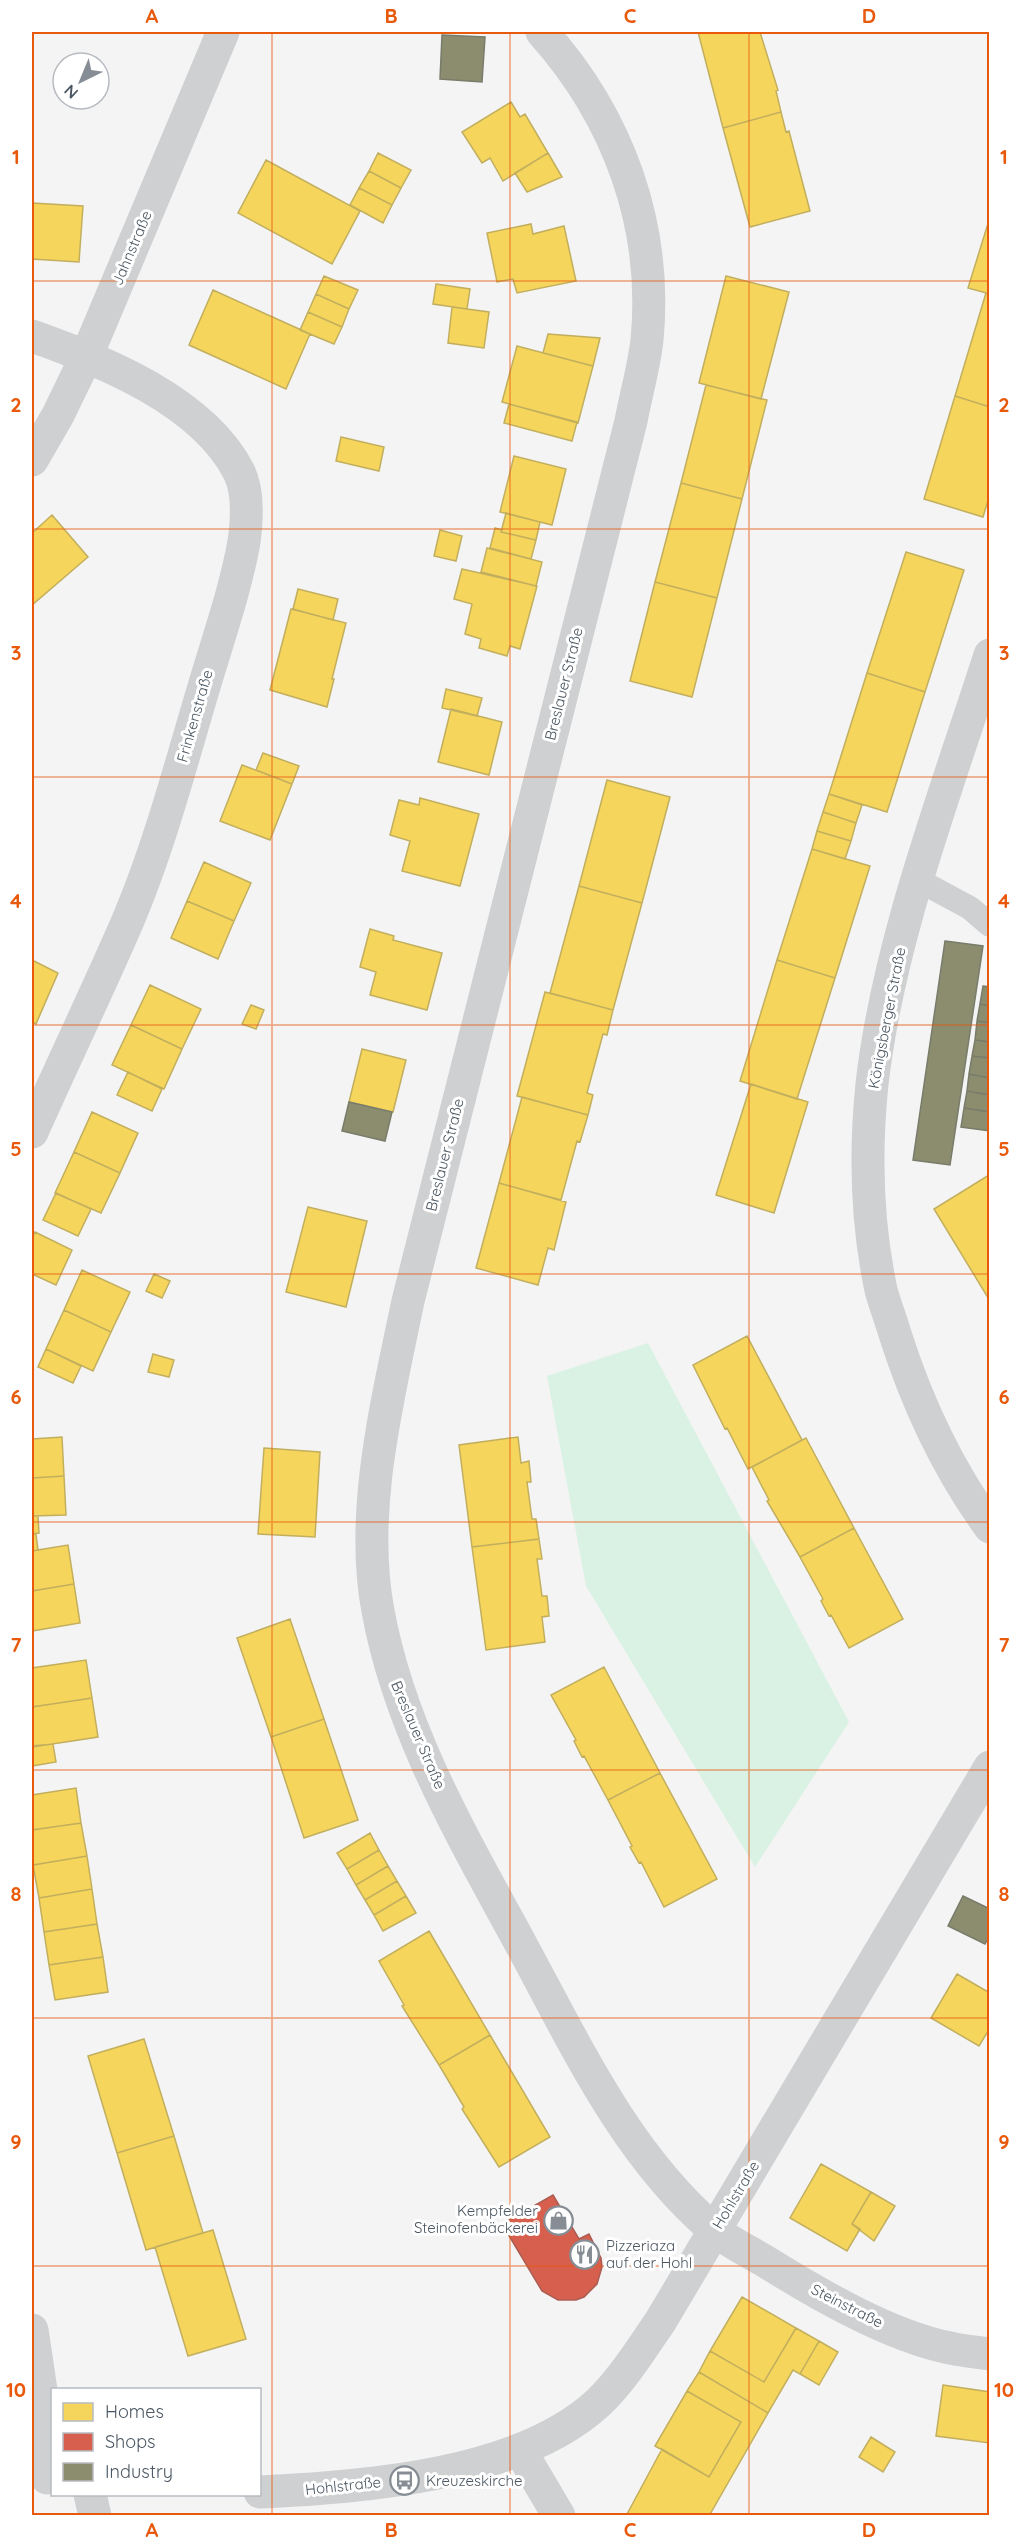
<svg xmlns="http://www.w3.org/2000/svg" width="1021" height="2547" font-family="Quicksand,sans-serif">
	<rect width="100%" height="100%" fill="#f4f4f4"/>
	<path fill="#d9f2e3" d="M648,1343L849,1722L755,1867L586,1586L547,1376Z"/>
	<path fill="#f6d55c" stroke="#c2af5e" stroke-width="1.5" d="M698,32H760L778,90L776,91L781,112L723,128Z
		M511,102L520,117L525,114L548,153L503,181L490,158L482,163L462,132Z
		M781,112L786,132L789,131L810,211L750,227L723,128Z
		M378,153L411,170L401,188L369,171Z
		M548,153L562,177L527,192L515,173Z
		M266,160L360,211L332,264L238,213Z
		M369,171L401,188L392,205L359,188Z
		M359,188L392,205L383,223L350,205Z
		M32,203L83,206L79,262L32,259Z
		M990,217V294L968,288Z
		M531,224L533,234L564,226L576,281L517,293L513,279L497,282L487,233Z
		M324,276L358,290L349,309L316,294Z
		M726,276L789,292L761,399L699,383Z
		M436,284L470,289L467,309L433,304Z
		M213,290L310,334L286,389L189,345Z
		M986,293L990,294V407L955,396Z
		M316,294L349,309L342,327L308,312Z
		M452,307L489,312L484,348L448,343Z
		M308,312L342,327L334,344L300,330Z
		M548,334L600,338L593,366L543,353Z
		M517,346L593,366L578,423L502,402Z
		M706,385L767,400L742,499L681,483Z
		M955,396L990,407V494L983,517L924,499Z
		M509,404L577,422L572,441L504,423Z
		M341,437L384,447L379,471L336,461Z
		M514,456L566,469L552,525L500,512Z
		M681,483L742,499L717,598L655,582Z
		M506,513L540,522L536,540L501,532Z
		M52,515L88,557L32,605V533Z
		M495,528L502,530L501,532L536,540L531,559L490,548Z
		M440,530L462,536L456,561L434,556Z
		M487,548L542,562L536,586L481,572Z
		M906,552L964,570L925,692L867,673Z
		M462,569L537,586L520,649L510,646L507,656L479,648L481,639L465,634L472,604L454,599Z
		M655,582L717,598L692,697L630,681Z
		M298,589L338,599L333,620L293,609Z
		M291,609L346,623L332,679H334L327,707L270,690Z
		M867,673L925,692L887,812L829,794Z
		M446,689L482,698L477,716L442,708Z
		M451,709L502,722L489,775L438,762Z
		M263,753L299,766L292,784L256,770Z
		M242,765L292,784L270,840L220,821Z
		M607,780L670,797L642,903L579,886Z
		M829,794L862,805L856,823L823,812Z
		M420,798L479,814L460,886L402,871L410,841L390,835L399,800L419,805Z
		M823,812L856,823L851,841L817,831Z
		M817,831L851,841L845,859L812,849Z
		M812,849L870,866L835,978L777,960Z
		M204,862L251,883L234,921L187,901Z
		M579,886L642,903L613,1010L550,993Z
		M187,901L234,921L218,959L171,938Z
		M370,929L394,936L393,940L442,953L427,1010L370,995L376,972L360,967Z
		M32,960L58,973L36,1024L32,1022Z
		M777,960L835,978L797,1099L740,1081Z
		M150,985L201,1009L182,1049L131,1025Z
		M545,992L613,1010L607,1035L603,1034L587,1093L593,1095L588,1115L517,1096Z
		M251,1005L264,1010L256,1029L242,1024Z
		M131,1025L182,1049L164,1089L112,1065Z
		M362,1049L406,1060L393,1112L349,1102Z
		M128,1072L162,1089L152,1111L117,1095Z
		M751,1084L808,1102L774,1213L716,1195Z
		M522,1097L588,1115L580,1142L577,1141L561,1200L499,1183Z
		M92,1112L138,1133L120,1173L74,1152Z
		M74,1152L120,1173L101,1213L55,1193Z
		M989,1175L990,1176V1301L934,1209Z
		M499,1183L566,1202L554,1250L548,1248L538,1285L476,1268Z
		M56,1193L91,1209L78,1236L43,1220Z
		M308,1207L367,1221L346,1307L286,1292Z
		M35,1232L72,1250L56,1285L32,1274V1239Z
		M82,1270L130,1292L111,1332L64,1310Z
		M154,1274L170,1281L162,1298L146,1291Z
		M64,1310L111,1332L93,1371L46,1349Z
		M747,1336L802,1440L748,1469L727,1428L725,1429L693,1365Z
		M46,1349L81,1366L73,1383L38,1367Z
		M153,1354L174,1360L169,1377L148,1372Z
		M62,1437L64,1476L32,1478V1439Z
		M518,1437L521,1463L529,1461L531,1482H527L532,1519H536L539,1539L472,1547L459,1445Z
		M806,1438L854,1528L800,1557L767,1501L769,1500L752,1467Z
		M264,1448L320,1452L315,1537L258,1534Z
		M64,1476L66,1515L32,1516V1478Z
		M32,1516H38L39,1533L32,1534Z
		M854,1528L903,1619L849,1648L831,1615L829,1616L821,1601L823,1599L800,1557Z
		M32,1534H36L38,1550L32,1551Z
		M539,1539L542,1559H537L542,1596H547L549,1616L542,1617L545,1642L486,1650L472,1547Z
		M68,1545L74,1584L32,1591V1551Z
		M74,1584L80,1623L32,1631V1591Z
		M290,1619L324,1719L271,1737L237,1638Z
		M86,1660L92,1698L32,1707V1668Z
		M604,1667L660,1773L608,1800L584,1756L582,1757L574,1741L576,1740L551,1695Z
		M92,1698L98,1737L33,1747L32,1707Z
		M324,1719L358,1820L304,1838L271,1737Z
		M53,1744L56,1762L32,1766V1746Z
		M660,1773L717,1879L664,1907L641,1862L639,1863L630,1847L632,1846L608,1800Z
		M76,1788L81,1823L32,1830V1795Z
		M81,1823L87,1856L33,1865L32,1830Z
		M370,1833L379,1850L347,1869L337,1853Z
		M379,1850L388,1866L356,1885L347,1869Z
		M87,1856L92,1889L39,1898L33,1865Z
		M388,1866L397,1881L365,1900L356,1885Z
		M397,1881L406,1896L374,1915L365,1900Z
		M92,1889L97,1924L44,1932L39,1898Z
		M406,1896L416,1913L383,1931L374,1915Z
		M97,1924L103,1957L49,1965L44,1932Z
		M429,1931L490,2035L439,2065L402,2006L404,2005L379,1961Z
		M103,1957L108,1992L55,2000L49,1965Z
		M957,1974L990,1993V2028L979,2046L931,2018Z
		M490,2035L550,2137L499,2167L462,2109L464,2107L439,2065Z
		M144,2039L174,2136L117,2153L88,2056Z
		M174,2136L203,2233L146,2250L117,2153Z
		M821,2164L871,2192L852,2224L860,2229L847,2251L790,2218Z
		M871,2192L895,2206L874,2241L852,2224Z
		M213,2230L246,2339L188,2356L155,2247Z
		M742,2297L796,2328L764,2382L710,2351Z
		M796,2328L819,2341L800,2374L793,2370L768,2413L699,2372L710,2351L764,2382Z
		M819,2341L838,2352L819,2385L800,2374Z
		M699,2372L768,2413L709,2516H626L662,2449L709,2477L741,2422L687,2391Z
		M943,2385L990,2392V2443L936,2436Z
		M687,2391L741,2422L709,2477L655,2446Z
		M871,2437L895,2452L883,2472L859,2457Z"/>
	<path fill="#d6604d" stroke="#ac5d53" stroke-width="1.5" d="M553,2195L579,2239L589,2234L601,2258L602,2267L597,2284L584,2297L576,2300H558L542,2291L502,2224Z"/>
	<path fill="#8c8c6e" stroke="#787c6a" stroke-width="1.5" d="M442,35L485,37L482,82L440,79Z
		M945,941L983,946L950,1165L913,1160Z
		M983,986L990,987V1006L980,1004Z
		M980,1004L990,1006V1023L977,1021Z
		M977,1021L990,1023V1042L975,1040Z
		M975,1040L990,1042V1058L972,1056Z
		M972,1056L990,1058V1078L969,1074Z
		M969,1074L990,1078V1095L967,1091Z
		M967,1091L990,1095V1112L964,1108Z
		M349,1102L392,1112L385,1141L342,1131Z
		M964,1108L990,1112V1131L961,1127Z
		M963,1896L990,1909V1935L985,1944L948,1926Z"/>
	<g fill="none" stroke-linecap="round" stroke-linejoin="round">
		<path stroke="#ced0d2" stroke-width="24" d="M918,880L970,908L990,925"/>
		<path stroke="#ced0d2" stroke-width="33" d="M542,32C618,117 658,225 647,340C644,367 636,394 631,421L408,1301C388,1399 359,1511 378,1611C400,1732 465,1841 523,1948C576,2046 626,2154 712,2228C727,2241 746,2250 763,2260C816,2293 889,2336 950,2348C963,2351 976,2352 990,2354
			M32,336C103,361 203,401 239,472C249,492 247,520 244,542C235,592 217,642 203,690C180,767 160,844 129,918C98,990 64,1060 32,1132
			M32,460L58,415L87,355L223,32
			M990,655C946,792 888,942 872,1084C865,1152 867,1224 881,1290C885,1305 891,1320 895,1334C917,1403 947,1468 990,1527
			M32,2330L43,2404L47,2478
			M520,2450L559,2516
			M260,2492C363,2487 520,2476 599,2402C623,2379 641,2349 660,2322L990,1767
			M90,2494L95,2516"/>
	</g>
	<path fill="none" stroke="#e8590c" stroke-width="1.5" stroke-opacity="0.55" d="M272,32V2516M510,32V2516M749,32V2516M32,281H990M32,529H990M32,777H990M32,1025H990M32,1274H990M32,1522H990M32,1770H990M32,2018H990M32,2266H990"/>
	<defs>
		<symbol id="shop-ring" viewBox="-11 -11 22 22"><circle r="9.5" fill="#fff" stroke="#868d94" stroke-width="1.5"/><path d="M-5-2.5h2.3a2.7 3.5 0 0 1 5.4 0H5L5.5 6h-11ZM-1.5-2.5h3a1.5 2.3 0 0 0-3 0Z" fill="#868d94"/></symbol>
		<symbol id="restaurant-ring" viewBox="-11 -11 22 22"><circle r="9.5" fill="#fff" stroke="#868d94" stroke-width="1.5"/><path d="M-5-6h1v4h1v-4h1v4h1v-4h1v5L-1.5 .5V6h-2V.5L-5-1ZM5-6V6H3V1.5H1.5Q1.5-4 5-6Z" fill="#868d94"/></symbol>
		<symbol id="bus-ring" viewBox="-11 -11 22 22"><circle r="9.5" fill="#fff" stroke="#868d94" stroke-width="1.5"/><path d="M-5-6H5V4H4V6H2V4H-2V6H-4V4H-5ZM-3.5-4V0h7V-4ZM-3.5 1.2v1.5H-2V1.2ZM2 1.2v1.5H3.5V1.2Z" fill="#868d94"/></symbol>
	</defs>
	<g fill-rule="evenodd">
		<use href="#shop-ring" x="542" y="2204" width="33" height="33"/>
		<use href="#restaurant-ring" x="568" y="2238" width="33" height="33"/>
		<use href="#bus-ring" x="388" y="2464" width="33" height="33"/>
	</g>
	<g text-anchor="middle" stroke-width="6" stroke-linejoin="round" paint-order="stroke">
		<g font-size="15" fill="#4a5661" stroke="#fff">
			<text transform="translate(132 248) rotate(-67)" y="5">Jahnstraße</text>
			<text transform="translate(564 684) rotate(-76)" y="5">Breslauer Straße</text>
			<text transform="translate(195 716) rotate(-74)" y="5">Frinkenstraße</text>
			<text transform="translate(887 1018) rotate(-79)" y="5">Königsberger Straße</text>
			<text transform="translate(445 1155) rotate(-76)" y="5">Breslauer Straße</text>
			<text transform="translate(418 1735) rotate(67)" y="5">Breslauer Straße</text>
			<text transform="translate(736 2195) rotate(-59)" y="5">Hohlstraße</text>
			<text transform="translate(847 2306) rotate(27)" y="5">Steinstraße</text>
			<text transform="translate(343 2486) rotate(-6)" y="5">Hohlstraße</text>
		</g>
		<g font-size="15" fill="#4a5661" stroke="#fff" text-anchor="start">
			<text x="538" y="2216" text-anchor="end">Kempfelder<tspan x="538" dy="17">Steinofenbäckerei</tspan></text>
			<text x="606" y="2251">Pizzeriaza<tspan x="606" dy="17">auf der Hohl</tspan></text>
			<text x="426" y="2486">Kreuzeskirche</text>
		</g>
	</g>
	<rect width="1021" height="2547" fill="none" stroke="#ffffff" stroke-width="66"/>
	<rect x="51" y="2388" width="210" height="108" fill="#ffffff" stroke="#b7bbc0" stroke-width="1.5"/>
	<rect x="63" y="2403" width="30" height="18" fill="#f6d55c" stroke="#b7bbc0" stroke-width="1.5"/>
	<text x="105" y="2418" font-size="18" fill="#4a5661">Homes</text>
	<rect x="63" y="2433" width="30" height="18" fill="#d6604d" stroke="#b7bbc0" stroke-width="1.5"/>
	<text x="105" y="2448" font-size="18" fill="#4a5661">Shops</text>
	<rect x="63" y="2463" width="30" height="18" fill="#8c8c6e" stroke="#b7bbc0" stroke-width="1.5"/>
	<text x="105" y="2478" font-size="18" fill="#4a5661">Industry</text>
	<g transform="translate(81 81) rotate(223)"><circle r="28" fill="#ffffff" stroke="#b7bbc0" stroke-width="1.5"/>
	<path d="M0-4.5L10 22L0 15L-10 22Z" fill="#868d94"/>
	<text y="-9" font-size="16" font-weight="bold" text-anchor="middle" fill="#4a5661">N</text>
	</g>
	<rect x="33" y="33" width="955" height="2481" fill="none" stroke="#e8590c" stroke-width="2"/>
	<g font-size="20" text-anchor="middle" font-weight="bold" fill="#e8590c">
		<text x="152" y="23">A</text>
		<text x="391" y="23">B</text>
		<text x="630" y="23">C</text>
		<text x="869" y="23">D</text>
		<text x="16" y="164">1</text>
		<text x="1004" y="164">1</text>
		<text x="16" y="412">2</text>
		<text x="1004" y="412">2</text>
		<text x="16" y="660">3</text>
		<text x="1004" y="660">3</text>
		<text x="16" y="908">4</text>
		<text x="1004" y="908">4</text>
		<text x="16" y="1156">5</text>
		<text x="1004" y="1156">5</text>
		<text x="16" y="1404">6</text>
		<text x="1004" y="1404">6</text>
		<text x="16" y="1652">7</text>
		<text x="1004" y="1652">7</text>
		<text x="16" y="1901">8</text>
		<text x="1004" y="1901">8</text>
		<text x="16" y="2149">9</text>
		<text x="1004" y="2149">9</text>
		<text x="16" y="2397">10</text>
		<text x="1004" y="2397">10</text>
		<text x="152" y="2537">A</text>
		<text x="391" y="2537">B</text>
		<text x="630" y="2537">C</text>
		<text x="869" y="2537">D</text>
	</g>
</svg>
